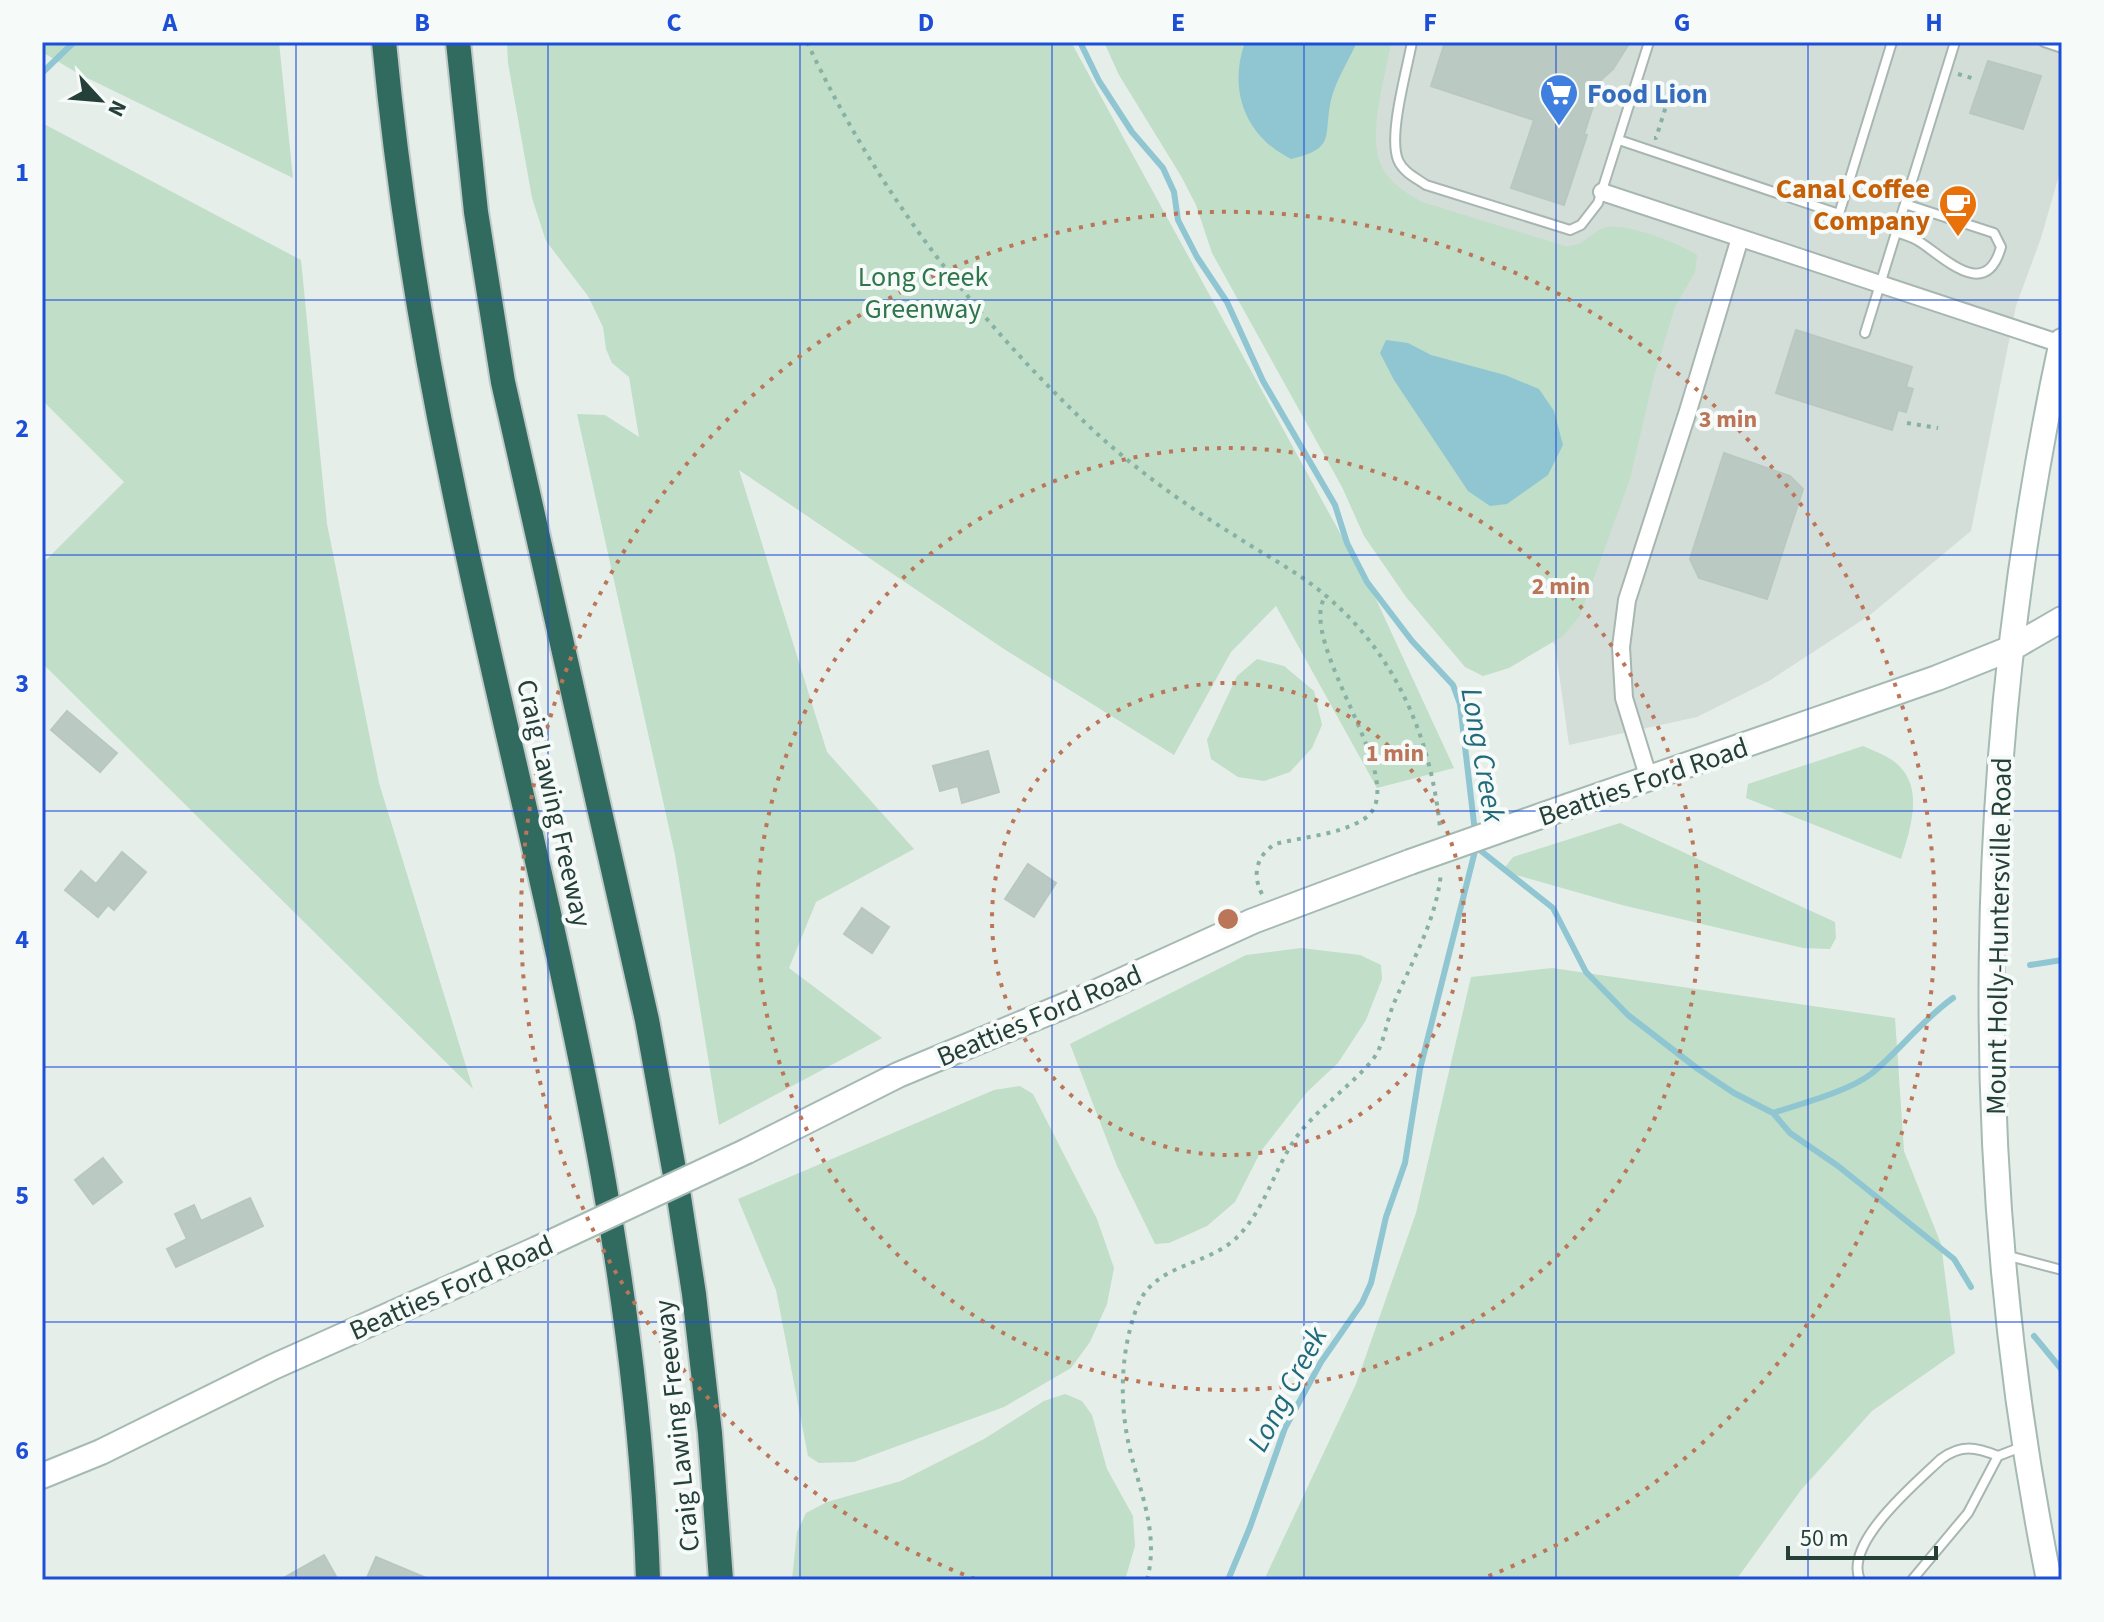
<svg xmlns="http://www.w3.org/2000/svg" width="2104" height="1622" font-family="'Source Sans 3',sans-serif">
	<rect width="100%" height="100%" fill="#e6eeea"/>
	<path fill="#d4ded9" d="M1195,42H2062V165L2041,238L2016,306L1971,531L1870,615L1769,681L1697,717L1569,745L1555,645L1523,599Z"/>
	<path fill="#c0dec8" d="M42,42H279L293,178L79,74L42,52Z
		M507,42H1071L1375,597L1454,768L1377,788L1276,606L1231,652L1174,755L1004,649L739,470L827,752L914,849L816,902L789,968L882,1038L719,1125L675,855L577,414L605,415L639,437L629,377L612,363L606,349L603,327L588,296L546,241L532,198L508,63Z
		M1104,42H1391C1386,75 1367,134 1381,165C1389,183 1406,193 1422,202L1565,246C1586,246 1586,236 1603,228C1620,220 1682,244 1697,255L1695,272L1675,307L1654,376L1630,479L1580,616L1563,636L1509,668L1483,676L1465,667L1406,597L1364,536L1342,487L1212,253L1196,205L1181,176L1119,75Z
		M42,123L301,260L327,524L379,783L473,1089L42,663V564L124,482L42,400Z
		M1257,659L1284,666L1314,691L1322,725L1312,748L1290,772L1264,781L1238,777L1211,759L1207,740L1237,676Z
		M1863,746C1872,750 1883,754 1892,760C1926,783 1911,827 1901,859L1746,798L1748,784Z
		M1620,823L1835,922L1836,938L1830,949L1803,948L1622,905L1502,871L1513,857Z
		M1301,948L1360,955L1381,965L1382,979L1366,1020L1338,1063L1307,1092L1261,1151L1235,1202L1207,1226L1169,1243L1155,1244L1117,1166L1070,1044L1246,955Z
		M1552,968L1895,1018L1904,1151L1941,1244L1955,1353L1872,1411L1801,1490L1736,1580H1264L1356,1384L1416,1213L1471,977Z
		M1020,1086L1033,1094L1097,1219L1114,1268L1107,1304L1090,1342L1071,1368L1004,1407L854,1462L819,1463L808,1456L776,1290L738,1199L994,1090Z
		M1065,1394L1082,1401L1092,1415L1107,1469L1133,1516L1135,1546L1125,1580H792L797,1532L806,1513L827,1502L901,1481L984,1439L1044,1401Z"/>
	<path fill="#90c6d1" d="M1245,42H1357C1349,60 1336,80 1331,100C1323,137 1337,148 1291,159C1245,136 1228,90 1245,42Z
		M1386,340L1408,343L1431,355L1505,375L1539,389L1554,411L1563,445L1548,475L1507,504L1490,506L1468,491L1394,380L1380,353Z"/>
	<g fill="none" stroke-linecap="round" stroke-linejoin="round">
		<path stroke="#90c6d1" stroke-width="6" d="M1080,42L1099,81L1132,132L1163,168L1174,192L1178,220L1197,257L1227,302L1263,381L1335,505L1347,543L1367,582L1412,641L1453,685L1460,704L1475,832
			M42,73L74,42
			M1476,847L1553,908L1586,972L1628,1015L1698,1069L1734,1093L1773,1113L1790,1133L1838,1166L1954,1259L1971,1287
			M2030,965L2062,960
			M1773,1113C1800,1104 1849,1091 1871,1074C1900,1050 1922,1020 1953,998
			M2034,1336L2062,1370
			M1228,1580L1250,1527L1285,1428L1321,1362L1362,1303L1371,1283L1386,1217L1405,1163L1420,1069L1476,847"/>
	</g>
	<path fill="#bbc9c3" stroke="#b8c8c1" stroke-width="2" d="M1445,42H1630L1613,69L1602,79L1584,134L1587,135L1564,205L1511,188L1534,120L1431,86Z
		M1988,61L2041,76L2023,129L1970,113Z
		M1796,330L1912,367L1906,387L1913,389L1906,412L1898,410L1892,430L1776,393Z
		M1724,453L1790,476L1803,489L1767,599L1699,578L1690,559Z
		M67,711L117,753L100,772L51,730Z
		M988,751L999,792L962,803L958,786L940,791L933,766Z
		M122,852L146,872L114,910L108,905L98,917L65,890L81,871L96,884Z
		M1028,864L1056,883L1034,917L1005,899Z
		M862,908L889,927L872,953L844,934Z
		M103,1158L122,1182L93,1204L75,1180Z
		M250,1198L263,1226L176,1267L167,1249L187,1239L175,1214L194,1205L201,1221Z
		M324,1555L338,1580H280Z
		M376,1557L431,1580H366Z"/>
	<g fill="none" stroke-linecap="round" stroke-linejoin="round">
		<defs>
			<path id="service" d="M1412,42C1407,70 1388,135 1398,160C1403,172 1416,178 1426,185L1570,230L1581,225L1598,203L1649,42
				M2044,42L2062,48
				M1619,140L1839,214L1892,42
				M1896,232C1904,235 1913,237 1920,242C1946,259 1986,301 2001,247L1994,233L1905,204
				M1865,333L1955,42
				M2005,1255L2062,1270
				M1860,1580C1843,1543 1917,1482 1941,1459C1961,1444 1976,1447 1998,1456
				M1912,1580L1968,1513L1998,1456L2024,1446"/>
			<path id="minor" d="M1602,192L2061,344
				M1649,779L1624,698L1621,647L1627,600L1688,411L1740,238"/>
			<path id="secondary" d="M1569,806L1937,678L2012,648L2062,619
				M747,1151L898,1075L1088,996L1253,921L1410,862
				M42,1476L101,1452L273,1367L537,1249
				M2049,1580C1967,1173 1974,747 2062,341"/>
			<path id="motorway" d="M384,42C398,188 421,333 451,476C526,846 636,1199 648,1580
				M458,42L476,212L503,382L647,1020L679,1197L694,1294L710,1433L721,1580"/>
		</defs>
		<use href="#service" stroke="#a8b6b1" stroke-width="12"/>
		<use href="#minor" stroke="#a8b6b1" stroke-width="20"/>
		<use href="#secondary" stroke="#a4bab2" stroke-width="28"/>
		<use href="#motorway" stroke="#c2cac8" stroke-width="28"/>
		<path stroke="#87b1a4" stroke-width="4" stroke-dasharray="4 6" stroke-linecap="butt" d="M807,42C876,190 974,318 1093,430C1135,469 1185,505 1234,535C1264,555 1297,571 1325,595C1396,654 1431,738 1440,828
			M1958,74L1975,79
			M1644,96L1667,103L1656,138H1654
			M1907,423L1938,428
			M1262,894C1252,875 1256,856 1275,844C1302,837 1339,835 1364,819C1417,785 1293,642 1326,595
			M1147,1580C1159,1534 1141,1495 1130,1450C1119,1404 1120,1352 1137,1307C1154,1264 1203,1267 1234,1240C1263,1214 1273,1173 1293,1142C1314,1111 1345,1091 1369,1064C1385,1047 1385,1024 1394,1003C1413,959 1436,921 1441,873"/>
		<use href="#service" stroke="#fff" stroke-width="8"/>
		<use href="#minor" stroke="#fff" stroke-width="16"/>
		<use href="#secondary" stroke="#fff" stroke-width="24"/>
		<use href="#motorway" stroke="#316b60" stroke-width="24"/>
		<defs>
			<path id="secondary-bridge" d="M1410,862L1569,806
				M537,1249L747,1151"/>
		</defs>
		<use href="#secondary-bridge" stroke="#a4bab2" stroke-width="28" stroke-linecap="butt"/>
		<use href="#secondary-bridge" stroke="#fff" stroke-width="24"/>
	</g>
	<path fill="none" stroke="#1d4ed8" stroke-width="2" stroke-opacity="0.55" d="M296,42V1580M548,42V1580M800,42V1580M1052,42V1580M1304,42V1580M1556,42V1580M1808,42V1580M42,300H2062M42,555H2062M42,811H2062M42,1067H2062M42,1322H2062"/>
	<g fill="none" stroke="#bb7559" stroke-width="4" stroke-dasharray="4 8">
		<circle cx="1228" cy="919" r="236"/>
		<circle cx="1228" cy="919" r="471"/>
		<path d="M975 1579A707 707 0 1 1 1481 1579"/>
	</g>
	<defs>
		<symbol id="supermarket-pin" viewBox="-11 -11 22 30"><path d="M0 17L-7.5 6A9.5 9.5 0 1 1 7.5 6Z" fill="#3f7fe0" stroke="#f6faf8"/><path d="M-6-5.5h2.5l.6 2H6L4.5 2H-2.5L-4.4-4H-6ZM-1.5 3.2a1.3 1.3 0 1 0 .1 0ZM3 3.2a1.3 1.3 0 1 0 .1 0Z" fill="#fff"/></symbol>
		<symbol id="cafe-pin" viewBox="-11 -11 22 30"><path d="M0 17L-7.5 6A9.5 9.5 0 1 1 7.5 6Z" fill="#e8710a" stroke="#f6faf8"/><path d="M-5.5-4.5H6V0H3Q3 3.5 0 3.5H-2.5Q-5.5 3.5-5.5 0ZM3-3.2v2h1.7v-2ZM-6 4.5H4V6H-6Z" fill="#fff"/></symbol>
	</defs>
	<g fill-rule="evenodd">
		<use href="#supermarket-pin" x="1537" y="71" width="44" height="60"/>
		<use href="#cafe-pin" x="1936" y="182" width="44" height="60"/>
	</g>
	<g text-anchor="middle" stroke-width="8" stroke-linejoin="round" paint-order="stroke">
		<g font-size="28" font-weight="bold" fill="#366cbe" stroke="#f6faf8" text-anchor="start">
			<text x="1587" y="103">Food Lion</text>
		</g>
		<g font-size="28" font-weight="bold" fill="#c56008" stroke="#f6faf8" text-anchor="end">
			<text x="1930" y="198">Canal Coffee<tspan x="1930" dy="32">Company</tspan></text>
		</g>
		<g font-size="28" fill="#30764c" stroke="#f6faf8">
			<text x="923" y="286">Long Creek<tspan x="923" dy="32">Greenway</tspan></text>
		</g>
		<g font-size="28" fill="#254039" stroke="#f6faf8">
			<text transform="translate(1643 781) rotate(-19)" y="10">Beatties Ford Road</text>
			<text transform="translate(555 803) rotate(77)" y="10">Craig Lawing Freeway</text>
			<text transform="translate(1998 936) rotate(-89)" y="10">Mount Holly-Huntersville Road</text>
			<text transform="translate(1039 1015) rotate(-23)" y="10">Beatties Ford Road</text>
			<text transform="translate(451 1287) rotate(-24)" y="10">Beatties Ford Road</text>
			<text transform="translate(676 1426) rotate(-96)" y="10">Craig Lawing Freeway</text>
		</g>
		<g font-size="30" font-style="italic" fill="#206b7b" stroke="#f6faf8">
			<text transform="translate(1483 755) rotate(80)" y="10">Long Creek</text>
			<text transform="translate(1287 1389) rotate(-62)" y="10">Long Creek</text>
		</g>
	</g>
	<circle cx="1228" cy="919" r="12" fill="#bb7559" stroke="#f6faf8" stroke-width="4"/>
	<g font-size="24" text-anchor="middle" font-weight="bold" fill="#bb7559" stroke="#f6faf8" stroke-width="8" stroke-linejoin="round" paint-order="stroke">
		<text x="1728" y="427">3 min</text>
		<text x="1561" y="594">2 min</text>
		<text x="1395" y="761">1 min</text>
	</g>
	<rect width="2104" height="1622" fill="none" stroke="#f6faf8" stroke-width="88"/>
	<g transform="translate(100 100) rotate(116)" stroke="#f6faf8" stroke-width="6" paint-order="stroke">
	<path d="M0-6L14 30L0 20L-14 30Z" fill="#254039"/>
	<text y="-12" font-size="22" font-weight="bold" text-anchor="middle" fill="#254039">N</text>
	</g>
	<path d="M1788 1546v12h148v-12" fill="none" stroke="#254039" stroke-width="4"/>
	<text x="1800" y="1546" font-size="24" fill="#254039" stroke="#f6faf8" stroke-width="6" paint-order="stroke">50 m</text>
	<rect x="44" y="44" width="2016" height="1534" fill="none" stroke="#1d4ed8" stroke-width="3"/>
	<g font-size="26" text-anchor="middle" font-weight="bold" fill="#1d4ed8">
		<text x="170" y="31">A</text>
		<text x="422" y="31">B</text>
		<text x="674" y="31">C</text>
		<text x="926" y="31">D</text>
		<text x="1178" y="31">E</text>
		<text x="1430" y="31">F</text>
		<text x="1682" y="31">G</text>
		<text x="1934" y="31">H</text>
		<text x="22" y="181">1</text>
		<text x="22" y="437">2</text>
		<text x="22" y="692">3</text>
		<text x="22" y="948">4</text>
		<text x="22" y="1204">5</text>
		<text x="22" y="1459">6</text>
	</g>
</svg>
